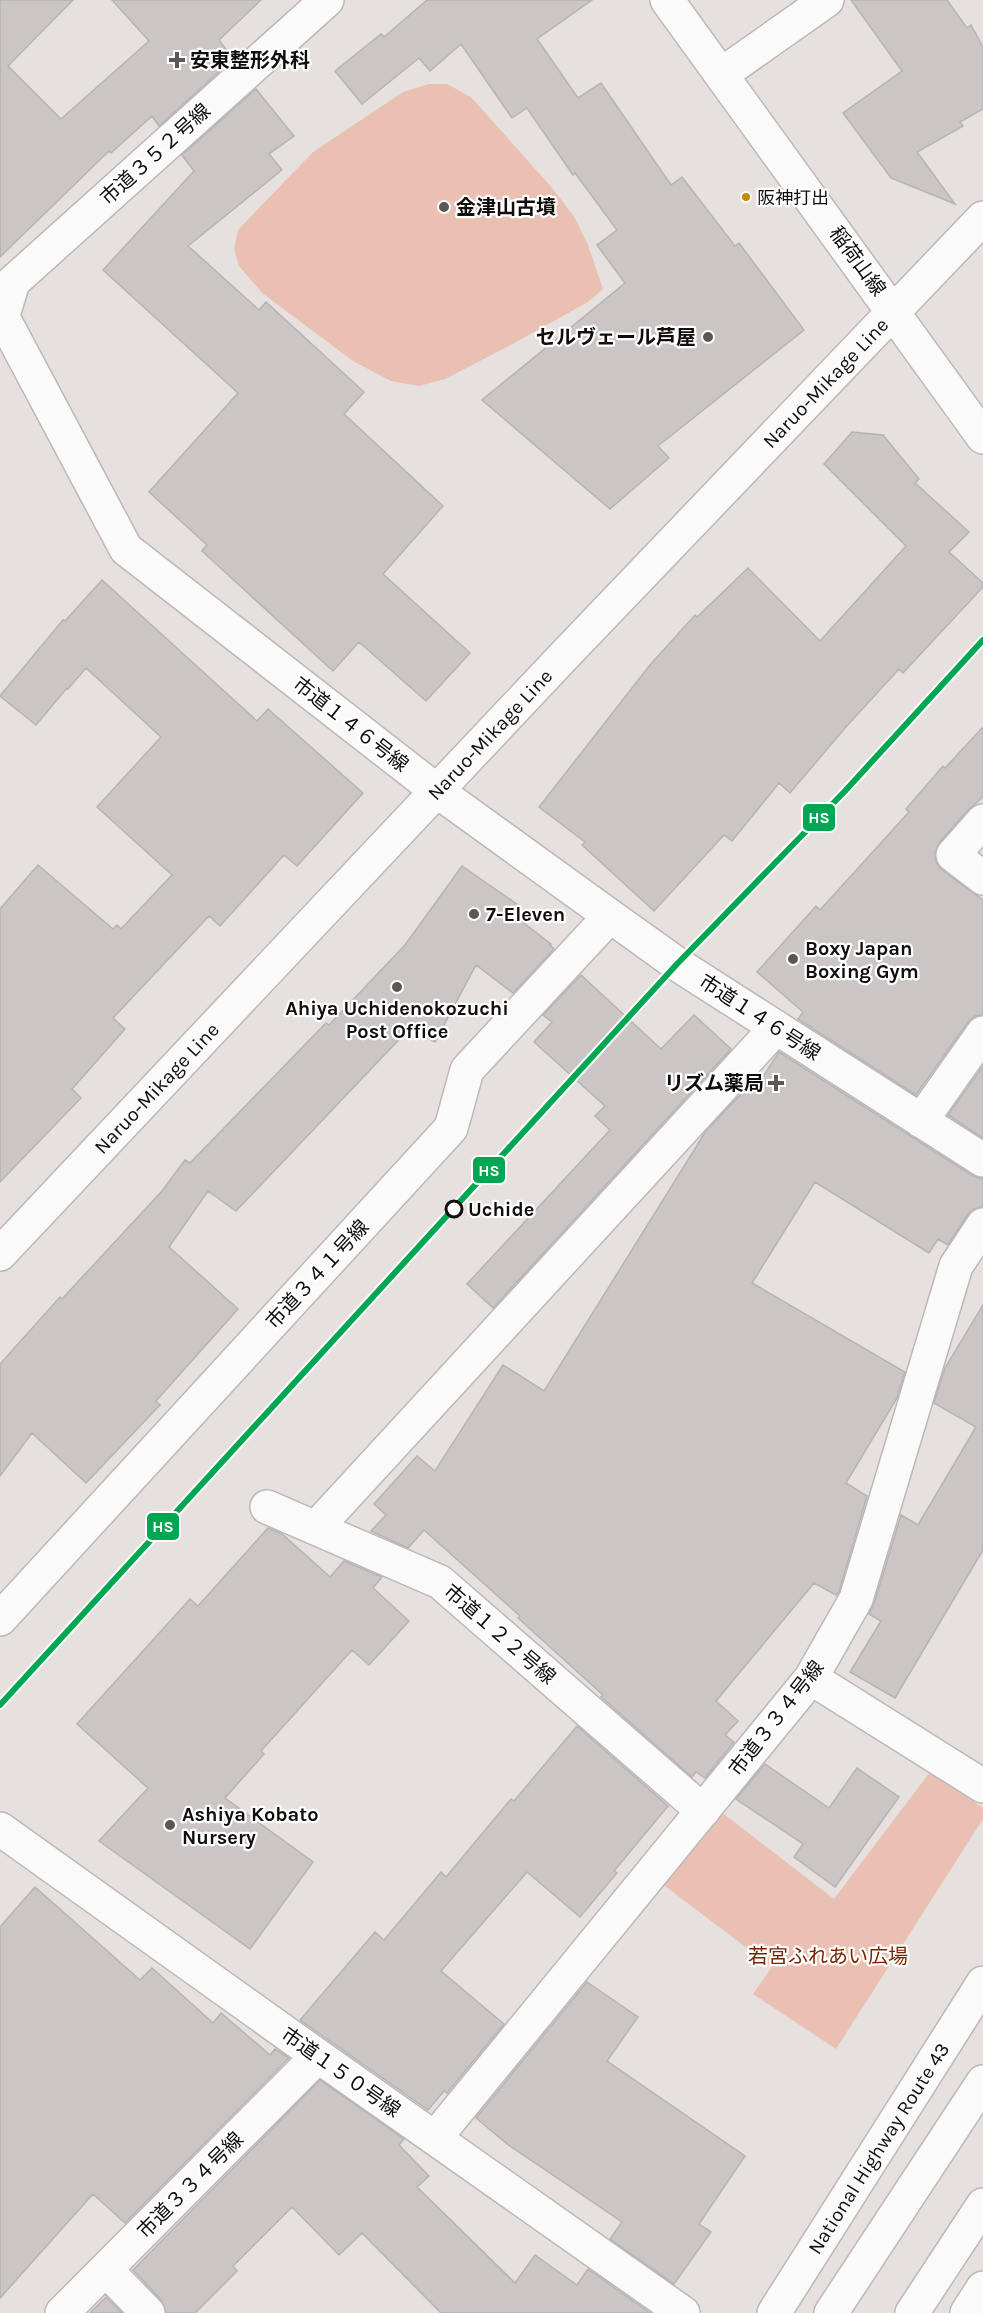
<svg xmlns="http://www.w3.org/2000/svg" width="983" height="2313" font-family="Karla,'Noto Sans JP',sans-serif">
	<rect width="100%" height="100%" fill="#e6e0df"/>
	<path fill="#e9c0b2" d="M429,84H447L471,97L553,189L575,218L588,245L603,289L588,302L507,347L445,379L419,386L391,381L353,361L262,293L239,266L234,249L238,230L313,152L403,92Z
		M930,1772L983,1808V1819L836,2049L753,1994L772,1967L661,1883L720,1811L834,1899Z"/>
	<path fill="#cbc6c5" stroke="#b7b3b2" stroke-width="1.5" d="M0,0H73L8,66L61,119L149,41L112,0H261L219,40L233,59L159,126L152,116L111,153L109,151L0,257Z
		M427,0H592L537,39L578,98L601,83L671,185L682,177L735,246L739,243L804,330L658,446L669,458L610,509L482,400L625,283L597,245L617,230L575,173L573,175L527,108L512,118L461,44L430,71L419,58L362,104L335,71L381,34L384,37Z
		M851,0H947L967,28L971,25L983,47V109L960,122L963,126L917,152L955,204L891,178L843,113L902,71Z
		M256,89L294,136L269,154L282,170L188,246L259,310L266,302L364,392L344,414L443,506L383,574L470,653L426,701L359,642L333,671L202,551L207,545L149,492L238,393L103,270L194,171L182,155Z
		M852,432L883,435L919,479L915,483L969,532L949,552L983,583V587L903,673L899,669L845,728L790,793L779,783L732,841L724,835L654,911L582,845L585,842L539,807L650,665L695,615L697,617L748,568L820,641L906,546L824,464Z
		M102,580L257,721L268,709L363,793L297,866L284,855L220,926L209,916L113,1018L125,1029L72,1089L81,1098L0,1182V909L38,865L113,929L117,925L121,929L172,875L97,807L161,737L86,668L68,689L67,688L36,725L0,696L63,620L65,621Z
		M983,727V797L969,809L939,843L935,852L936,862L942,870L983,900V1015L975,1016L968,1022L916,1095L798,1019L803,1012L757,972L816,906L820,910L909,812L906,809L943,766L945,768Z
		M462,866L521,907L515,916L551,944L550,945L554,949L513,993L476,965L435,1042L410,1028L236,1211L208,1191L169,1247L238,1309L156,1401L160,1405L86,1483L32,1433L0,1476V1364L60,1297L62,1299L162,1191L185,1160L190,1163L326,1023L329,1025L405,945Z
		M581,975L661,1049L694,1015L731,1049L493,1308L467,1284L610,1130L595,1116L605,1106L534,1042L552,1022L543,1015Z
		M779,1052L973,1176L983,1179V1206L974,1209L968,1214L948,1245L938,1239L929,1253L815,1182L752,1283L905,1372L897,1398L846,1483L867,1496L839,1592L836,1595L814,1583L716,1701L738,1721L725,1735L734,1742L705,1778L696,1772L692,1777L601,1697L603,1695L518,1618L520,1616L424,1530L408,1548L371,1531L386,1515L374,1504L417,1456L435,1471L503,1365L544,1391L706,1131L759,1075L762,1078Z
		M983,1066V1138L948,1115Z
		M983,1305V1550L895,1698L850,1672L881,1621L869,1614L874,1604L901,1515L918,1525L976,1427L934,1403L945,1368Z
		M268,1528L282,1534L330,1577L344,1561L382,1577L373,1588L409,1621L369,1665L352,1650L261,1751L264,1754L225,1798L313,1862L250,1949L99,1841L148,1788L77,1724L190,1599L198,1606Z
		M577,1726L668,1806L614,1871L617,1873L580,1917L527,1872L441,1971L504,2024L447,2093L444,2091L428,2110L300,2020L375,1932L384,1940L441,1872L446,1877L511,1799L514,1801Z
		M765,1764L829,1808L857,1768L899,1797L835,1887L794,1857L803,1844L736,1799Z
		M35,1887L140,1980L152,1968L213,2023L221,2013L270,2055L275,2049L289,2058L125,2223L93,2194L0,2298V1927Z
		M587,1982L638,2017L607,2061L745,2156L699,2224L711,2232L674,2284L610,2239L622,2222L507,2144L476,2118Z
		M320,2080L404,2139L399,2145L429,2176L417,2187L515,2283L535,2255L577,2285L588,2269L650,2313H441L362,2233L339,2255L292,2207L233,2266L237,2271L195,2313H166L161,2300L133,2270Z
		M106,2297L122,2313H90Z"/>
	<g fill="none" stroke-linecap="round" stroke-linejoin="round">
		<defs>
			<path id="minor" d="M722,74L827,0
				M0,312L126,549L437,791L610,916L677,964L983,1160
				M0,318L3,315L13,282L327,0
				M983,821L953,855L983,878
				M921,1121L983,1033
				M267,1507L440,1582L703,1811
				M316,1528L776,1028
				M0,1619L451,1128L467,1070L610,916
				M811,1678L983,1786
				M0,1829L318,2056L683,2313
				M435,2138L811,1678L856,1599L956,1266L983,1225
				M106,2270L148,2313
				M62,2313L318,2056"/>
			<g id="tertiary">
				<path d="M667,0L983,437"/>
				<path id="s1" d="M0,1254L562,658L983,218"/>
			</g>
			<g id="trunk">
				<path id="s2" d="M774,2313L983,1983"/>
				<path d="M967,2313L983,2288"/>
			</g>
			<path id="motorway" d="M831,2313L983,2082
				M912,2313L983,2205"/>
		</defs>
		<use href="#minor" stroke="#bdb8b7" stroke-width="36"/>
		<use href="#tertiary" stroke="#bdb8b7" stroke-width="36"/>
		<use href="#trunk" stroke="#bdb8b7" stroke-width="36"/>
		<use href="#motorway" stroke="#bdb8b7" stroke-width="36"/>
		<use href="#minor" stroke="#fbfafa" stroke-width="33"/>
		<use href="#tertiary" stroke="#fbfafa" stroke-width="33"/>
		<use href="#trunk" stroke="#fbfafa" stroke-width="33"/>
		<use href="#motorway" stroke="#fbfafa" stroke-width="33"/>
		<defs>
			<path id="rail-1" d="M0,1705L677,964L845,791L983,640"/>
		</defs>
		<use href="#rail-1" stroke="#fff" stroke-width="10"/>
		<use href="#rail-1" stroke="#00a651" stroke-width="6"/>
	</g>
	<g fill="#5b5756" stroke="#fff" stroke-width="2">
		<path d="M174 51h6v6h6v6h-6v6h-6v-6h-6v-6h6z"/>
		<circle cx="444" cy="207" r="6"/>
		<circle cx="708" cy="337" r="6"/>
		<circle cx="474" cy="914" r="6"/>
		<circle cx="793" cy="959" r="6"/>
		<circle cx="397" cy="987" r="6"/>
		<path d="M773 1074h6v6h6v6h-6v6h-6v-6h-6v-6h6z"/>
		<circle cx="170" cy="1825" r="6"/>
	</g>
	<circle fill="#c98702" stroke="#fff" stroke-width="2" cx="746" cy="197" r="5"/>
	<circle fill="#fff" stroke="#100d0c" stroke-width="3" cx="454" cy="1209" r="8"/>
	<g text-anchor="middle" stroke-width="4.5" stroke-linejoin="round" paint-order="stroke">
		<g font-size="18" fill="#100d0c" stroke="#fff" text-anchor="start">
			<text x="757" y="204">阪神打出</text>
		</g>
		<g font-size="20" font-weight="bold" fill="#100d0c" stroke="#fff" text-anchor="start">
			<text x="190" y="67">安東整形外科</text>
			<text x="456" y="214">金津山古墳</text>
			<text x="696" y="344" text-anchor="end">セルヴェール芦屋</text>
			<text x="486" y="921">7-Eleven</text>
			<text x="805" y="955">Boxy Japan<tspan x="805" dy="23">Boxing Gym</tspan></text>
			<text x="397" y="1015" text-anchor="middle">Ahiya Uchidenokozuchi<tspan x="397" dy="23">Post Office</tspan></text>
			<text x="764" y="1090" text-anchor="end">リズム薬局</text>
			<text x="182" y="1821">Ashiya Kobato<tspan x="182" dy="23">Nursery</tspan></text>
		</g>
		<g font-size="20" fill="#100d0c" stroke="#fff">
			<text transform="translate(155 154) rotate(-42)" y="7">市道３５２号線</text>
			<text transform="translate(858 261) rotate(54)" y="7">稲荷山線</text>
			<text dy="7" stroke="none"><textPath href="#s1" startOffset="1200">Naruo-Mikage Line</textPath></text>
			<text transform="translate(351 724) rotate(38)" y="7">市道１４６号線</text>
			<text dy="7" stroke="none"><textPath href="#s1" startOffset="714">Naruo-Mikage Line</textPath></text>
			<text transform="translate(760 1017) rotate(33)" y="7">市道１４６号線</text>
			<text dy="7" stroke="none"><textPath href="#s1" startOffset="228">Naruo-Mikage Line</textPath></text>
			<text transform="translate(317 1274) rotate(-47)" y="7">市道３４１号線</text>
			<text transform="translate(500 1634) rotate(41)" y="7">市道１２２号線</text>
			<text transform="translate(776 1718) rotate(-52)" y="7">市道３３４号線</text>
			<text transform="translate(341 2072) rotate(35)" y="7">市道１５０号線</text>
			<text dy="7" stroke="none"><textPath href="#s2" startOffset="195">National Highway Route 43</textPath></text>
			<text transform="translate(190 2185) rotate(-45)" y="7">市道３３４号線</text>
		</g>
		<g font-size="20" font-weight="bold" fill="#100d0c" stroke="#fff" text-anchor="start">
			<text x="468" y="1216">Uchide</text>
		</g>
		<g font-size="20" fill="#782400" stroke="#fff">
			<text x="828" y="1963">若宮ふれあい広場</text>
		</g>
	</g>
	<g stroke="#fff" stroke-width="2">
		<rect x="802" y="803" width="34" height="29" rx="6" fill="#00a651"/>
		<rect x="472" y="1156" width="34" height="28" rx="6" fill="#00a651"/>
		<rect x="146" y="1512" width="34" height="29" rx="6" fill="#00a651"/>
	</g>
	<g font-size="16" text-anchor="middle" font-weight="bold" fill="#fff">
		<text x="819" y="823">HS</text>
		<text x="489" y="1176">HS</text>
		<text x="163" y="1532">HS</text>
	</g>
</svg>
